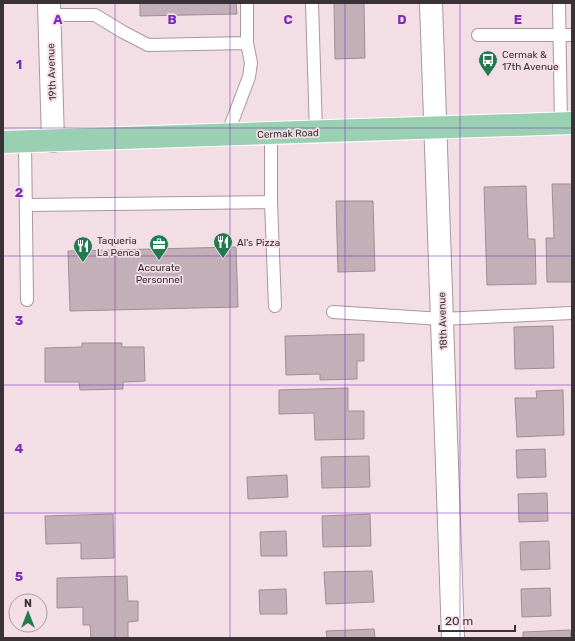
<svg xmlns="http://www.w3.org/2000/svg" width="575" height="641" font-family="Rubik,sans-serif">
	<rect width="100%" height="100%" fill="#f3dee6"/>
	<path fill="#c3afb7" stroke="#a08d94" d="M140,3H236L237,14L140,16Z
		M334,3H364L365,58L335,59Z
		M552,184H572V282H547L546,238H554Z
		M526,186L528,239H535L536,284L487,285L484,187Z
		M336,201H373L375,271L338,272Z
		M236,247L238,307L70,311L68,251Z
		M553,326L554,368L515,369L514,327Z
		M364,334V361H357V379L320,380V374L286,375L285,336Z
		M82,343H122V347H144L145,381L123,382V389L80,390L79,382H45V348L82,347Z
		M348,388V411H364V439L315,440L314,413L279,414V390Z
		M563,390L564,435L517,437L515,398H537L536,391Z
		M545,449L546,477L517,478L516,450Z
		M369,456L370,487L322,488L321,457Z
		M287,475L288,497L248,499L247,477Z
		M547,493L548,521L519,522L518,494Z
		M113,514L114,558L81,559V543L46,544L45,516Z
		M370,514L371,546L323,547L322,516Z
		M286,531L287,556H261L260,532Z
		M549,541L550,569L521,570L520,542Z
		M372,571L374,602L326,604L324,572Z
		M127,576L128,601H138V621L128,622V638H91L90,625H83V607L57,608V578Z
		M550,588L551,616L522,617L521,589Z
		M286,589L287,614H260L259,590Z
		M374,629L375,638H327L326,631Z
		M570,630L571,638H523V632Z"/>
	<g fill="none" stroke-linecap="round" stroke-linejoin="round">
		<defs>
			<path id="service" d="M312,3L316,132
				M559,3L561,124
				M50,15H95L123,32L148,45L247,43V3
				M478,35H572
				M227,135L249,77L251,63L247,43
				M25,142L27,300
				M271,202L275,306
				M26,205L271,202V134
				M333,312L442,319L572,313"/>
			<path id="minor" d="M49,3L53,141
				M431,3L453,638"/>
			<path id="primary" d="M3,142L572,123"/>
		</defs>
		<use href="#service" stroke="#a9979e" stroke-width="14"/>
		<use href="#minor" stroke="#a9979e" stroke-width="24"/>
		<use href="#primary" stroke="#fff" stroke-width="24"/>
		<use href="#service" stroke="#fff" stroke-width="12"/>
		<use href="#minor" stroke="#fff" stroke-width="22"/>
		<use href="#primary" stroke="#9ad0b2" stroke-width="22"/>
	</g>
	<path fill="none" stroke="#7b2cbf" stroke-width="1" stroke-opacity="0.55" d="M115,3V638M230,3V638M345,3V638M460,3V638M3,128H572M3,256H572M3,385H572M3,513H572"/>
	<defs>
		<symbol id="bus-pin" viewBox="-11 -11 22 30"><path d="M0 17L-7.5 6A9.5 9.5 0 1 1 7.5 6Z" fill="#227b4f" stroke="#f3dee6"/><path d="M-5-6H5V4H4V6H2V4H-2V6H-4V4H-5ZM-3.5-4V0h7V-4ZM-3.5 1.2v1.5H-2V1.2ZM2 1.2v1.5H3.5V1.2Z" fill="#fff"/></symbol>
		<symbol id="restaurant-pin" viewBox="-11 -11 22 30"><path d="M0 17L-7.5 6A9.5 9.5 0 1 1 7.5 6Z" fill="#227b4f" stroke="#f3dee6"/><path d="M-5-6h1v4h1v-4h1v4h1v-4h1v5L-1.5 .5V6h-2V.5L-5-1ZM5-6V6H3V1.5H1.5Q1.5-4 5-6Z" fill="#fff"/></symbol>
		<symbol id="office-pin" viewBox="-11 -11 22 30"><path d="M0 17L-7.5 6A9.5 9.5 0 1 1 7.5 6Z" fill="#227b4f" stroke="#f3dee6"/><path d="M-6-3h4V-5.5h4V-3h4V5H-6ZM-1-4.5V-3h2v-1.5ZM-6 0V1H6V0Z" fill="#fff"/></symbol>
	</defs>
	<g fill-rule="evenodd">
		<use href="#bus-pin" x="477" y="49" width="22" height="30"/>
		<use href="#restaurant-pin" x="212" y="231" width="22" height="30"/>
		<use href="#office-pin" x="148" y="233" width="22" height="30"/>
		<use href="#restaurant-pin" x="72" y="235" width="22" height="30"/>
	</g>
	<g text-anchor="middle" stroke-width="3.5" stroke-linejoin="round" paint-order="stroke">
		<g font-size="10" fill="#3a3235" stroke="#f3dee6" text-anchor="start">
			<text x="502" y="58">Cermak &amp;<tspan x="502" dy="12">17th Avenue</tspan></text>
			<text x="97" y="244">Taqueria<tspan x="97" dy="12">La Penca</tspan></text>
			<text x="237" y="246">Al's Pizza</text>
			<text x="159" y="271" text-anchor="middle">Accurate<tspan x="159" dy="12">Personnel</tspan></text>
		</g>
		<g font-size="10" fill="#3a3235" stroke="#f3dee6">
			<text transform="translate(51 72) rotate(-92)" y="4">19th Avenue</text>
			<text transform="translate(288 133) rotate(-2)" y="4">Cermak Road</text>
			<text transform="translate(442 321) rotate(-92)" y="4">18th Avenue</text>
		</g>
	</g>
	<g font-size="13" text-anchor="middle" font-weight="bold" fill="#7b2cbf" stroke="#f3dee6" stroke-width="3.5" stroke-linejoin="round" paint-order="stroke">
		<text x="58" y="24">A</text>
		<text x="172" y="24">B</text>
		<text x="288" y="24">C</text>
		<text x="402" y="24">D</text>
		<text x="518" y="24">E</text>
		<text x="19" y="69">1</text>
		<text x="19" y="197">2</text>
		<text x="19" y="325">3</text>
		<text x="19" y="453">4</text>
		<text x="19" y="581">5</text>
	</g>
	<rect width="575" height="641" fill="none" stroke="#3a3235" stroke-width="8"/>
	<g transform="translate(28 613)"><circle r="19" fill="#f3dee6" stroke="#a9999f"/>
	<path d="M0-3L7 15L0 10L-7 15Z" fill="#227b4f"/>
	<text y="-6" font-size="11" font-weight="bold" text-anchor="middle" fill="#3a3235">N</text>
	</g>
	<path d="M439 625v6h76v-6" fill="none" stroke="#3a3235" stroke-width="2"/>
	<text x="445" y="625" font-size="12" fill="#3a3235" stroke="#f3dee6" stroke-width="3" paint-order="stroke">20 m</text>
</svg>
